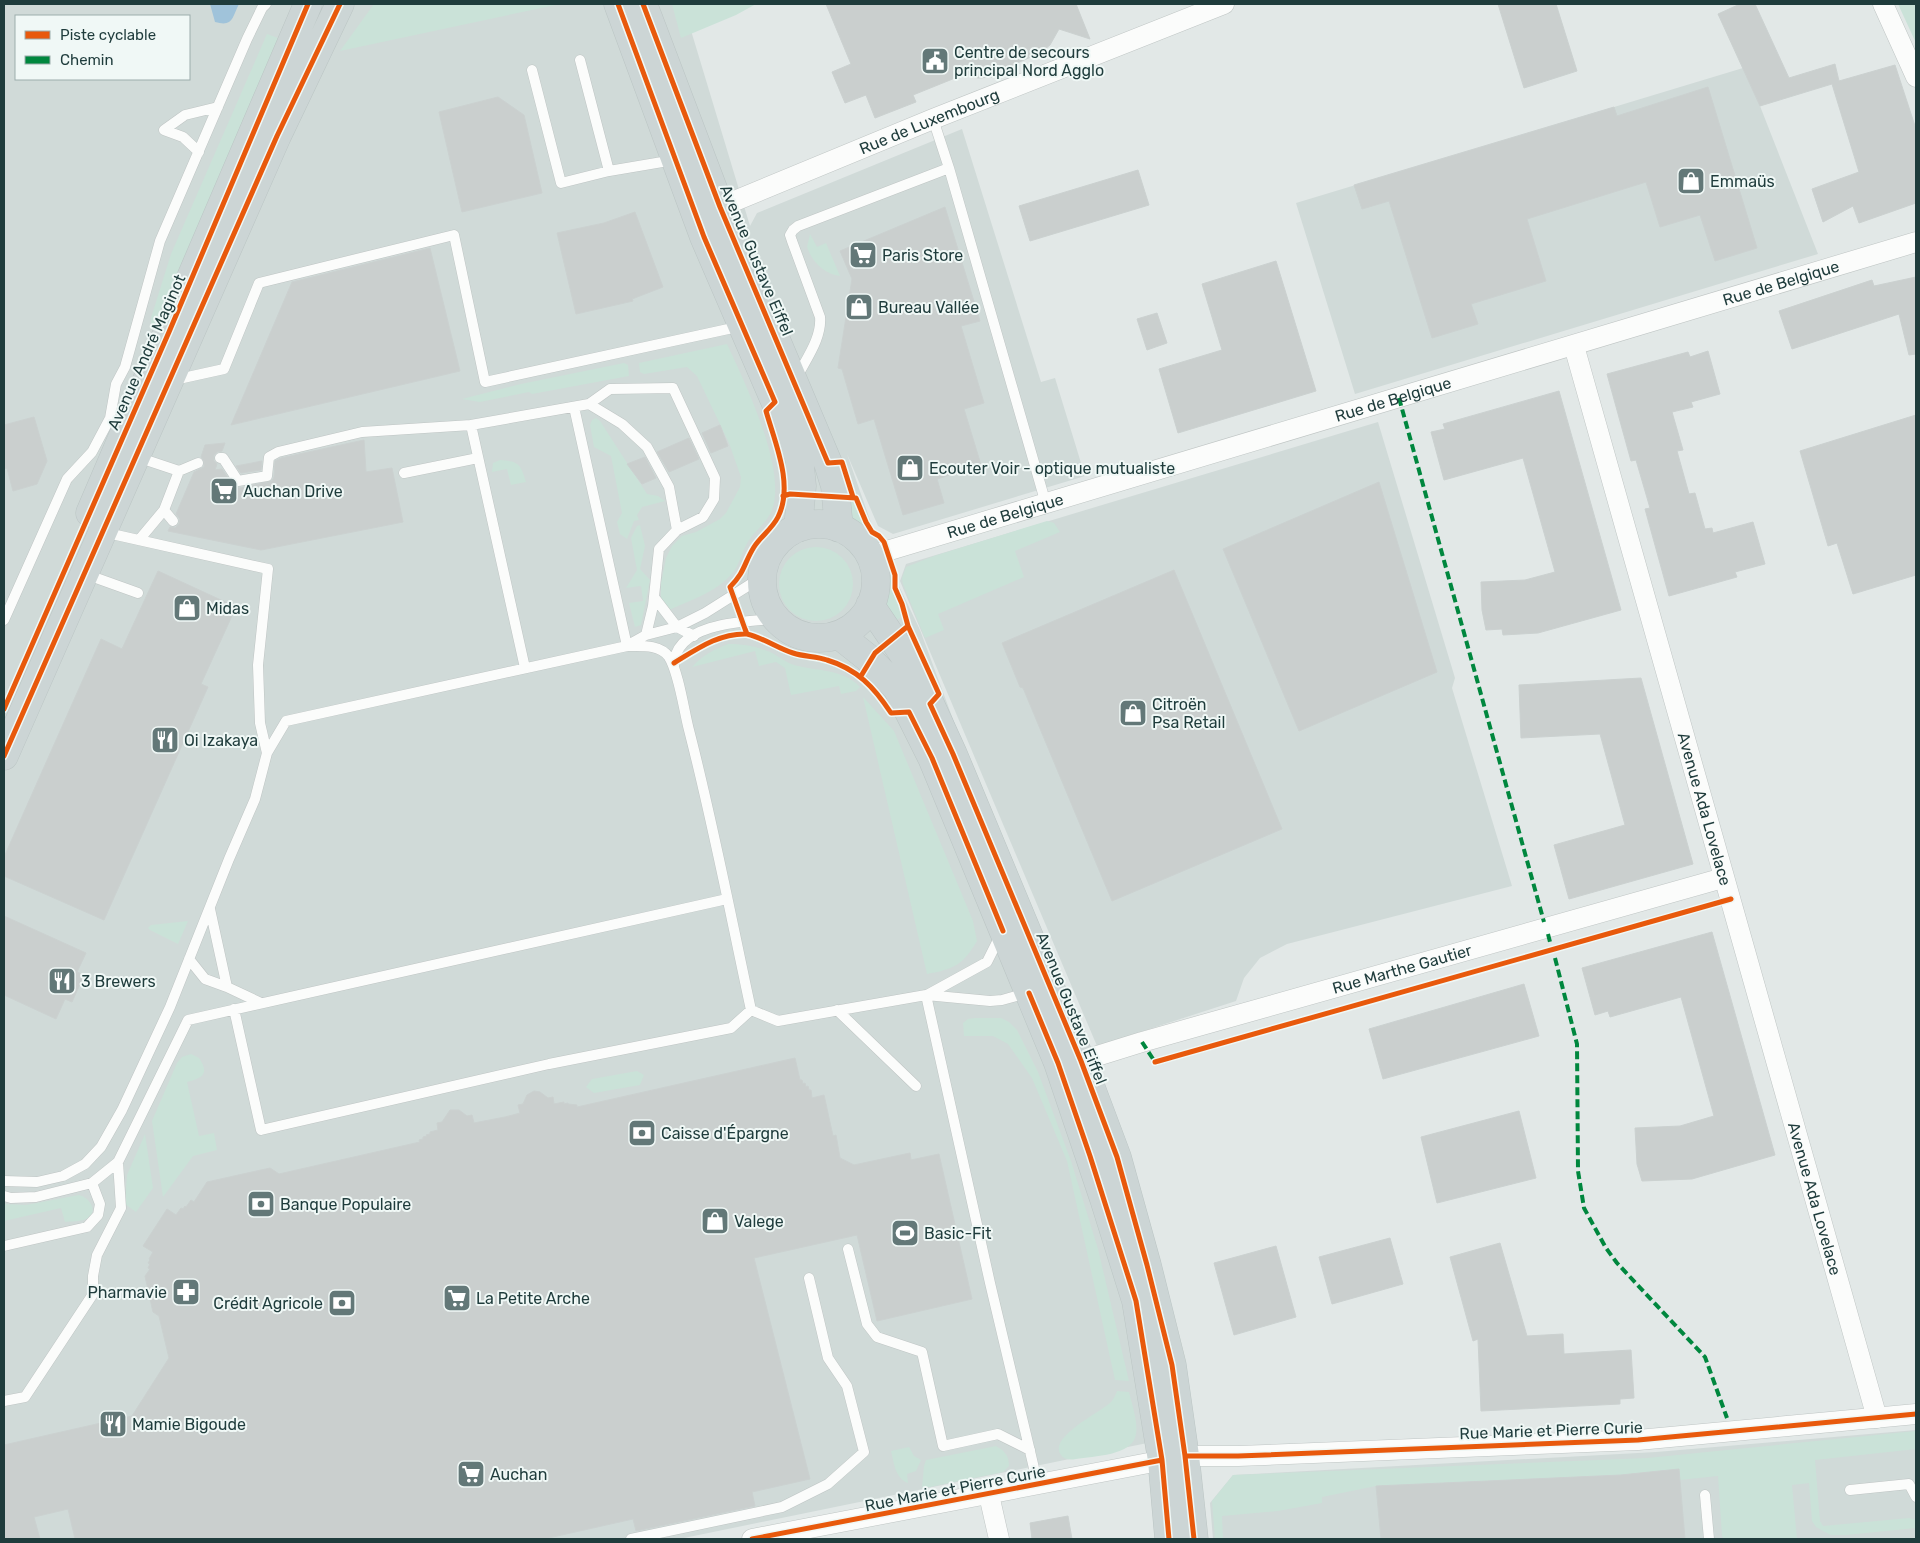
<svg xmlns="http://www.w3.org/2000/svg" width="1920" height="1543" font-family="Rubik,sans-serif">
	<rect width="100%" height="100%" fill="#e2e8e7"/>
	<path fill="#d0dad8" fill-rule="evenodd" d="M4,4H683L750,226L757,213L962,129L1041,382L1055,378L1085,476L893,534L878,526L847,454L877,540L920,630L1172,1311L1196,1433L679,1539H4ZM16,16H189V79H16Z
		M1743,68L1760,106L1818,254L1355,394L1296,203Z
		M1378,422L1455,678L1452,688L1512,886L1287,944L1260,958L1244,978L1236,1001L1097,1046L900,581L906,564Z
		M1916,1430V1539H1213L1210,1503L1233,1475L1656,1452Z"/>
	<path fill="#cae2d8" d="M374,4H560L340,51Z
		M672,4H756L736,15L681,38Z
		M1898,4H1916V43Z
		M267,34L278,38L223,175L156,327L151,325V318L171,254Z
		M810,234L817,247L826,243L840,276C824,274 812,262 807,247Z
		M727,344C745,383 787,469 772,510C767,522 756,530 749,540C743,549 741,559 736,568C721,591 693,599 669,610L661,598V584L666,558L672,546L682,536L696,532L720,519L726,513L740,487L741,477L729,443L697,376L687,367L644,374L640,372L639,363Z
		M624,363L628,365L629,376L532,394L529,392L480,402L462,399L521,384Z
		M596,418L600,421L647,494L658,496L665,501L642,507L637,515L639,520L634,521L627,539L620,534L617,522L622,513L611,456L594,447L590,425L592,420Z
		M500,460C519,461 521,465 526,482L511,485L507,469L492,472L493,463Z
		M850,501L855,503L858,507L867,530L880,541C853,540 851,523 846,502Z
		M1047,521L1054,523L1060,532L1015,551L1024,577L938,614L944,630L925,638L903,584L902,578L906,567L934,556Z
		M640,525L645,546L640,569L650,580L641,625L635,627L629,603L643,601L641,586L626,588L637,570L631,538L637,526Z
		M779 584a37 37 0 1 1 74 0a37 37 0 1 1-74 0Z
		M891,573L893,588L903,616L892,623C882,598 881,598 891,573Z
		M728,644C743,644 756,646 770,652C778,656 785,662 794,665C816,671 844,669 860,687L856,691L841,694L839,686L791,695L785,668L776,662L759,666L755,651L692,667C703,655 713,650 728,644Z
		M863,697L894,731L973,921L977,941C963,965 954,969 927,974Z
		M188,921L178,944L150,930L148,928L151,925Z
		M975,1018H1001L1009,1022L1017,1030L1038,1072L1071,1161L1098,1249L1129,1381L1115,1380L1067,1161L1032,1078L1008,1044L993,1036H964L963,1023L968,1019Z
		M191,1054L199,1058C210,1074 202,1078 187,1082L199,1136L214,1133L217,1150L193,1156L163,1197L152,1121L177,1063L182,1057Z
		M637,1071L644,1075L640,1085L594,1093L586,1087L592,1079Z
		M145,1134L153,1188L136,1212L125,1204L127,1175Z
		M79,1195C89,1197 100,1212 86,1219C80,1222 71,1221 65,1222L61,1208L4,1221V1204L26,1205Z
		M1117,1391L1129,1392C1132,1405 1138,1421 1136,1434C1133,1456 1093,1456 1076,1459C1070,1460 1065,1460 1061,1455C1047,1437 1102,1412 1112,1401C1114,1398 1116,1394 1117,1391Z
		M1916,1431V1449L1815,1460L1820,1521L1823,1526L1909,1518L1916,1520V1528L1846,1535H1831L1825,1532L1816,1527L1812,1521L1809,1483L1792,1485L1797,1539H1724L1722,1536L1718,1476L1680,1480L1679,1469L1621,1475L1376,1486L1322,1497V1503L1278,1511L1222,1516L1223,1539H1215L1212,1501L1233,1475L1647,1458Z
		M996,1446C1005,1451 1009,1456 1009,1466L1003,1472L930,1487H922L924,1466L926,1460Z
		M909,1447L914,1456L921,1460L916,1471L907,1474L908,1483C895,1478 894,1463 891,1451Z"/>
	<path fill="#a0c3da" d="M210,4H239C232,18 233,27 215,22Z"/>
	<path fill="#cacfce" stroke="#cbd1d0" d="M826,4H1076L1090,39L1059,29L1050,45L1040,53L1015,64L1000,75L993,77L978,78L965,74L913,95L916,102L875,118L866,95L845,103L832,72L851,64Z
		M1498,4H1556L1577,71L1524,88Z
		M1740,4H1755L1789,78L1835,64L1839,81L1895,65L1916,129V203L1859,223L1853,206L1823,222L1812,189L1859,172L1832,84L1760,106L1718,14Z
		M1708,87L1757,248L1715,261L1700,215L1660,227L1646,182L1527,219L1546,281L1471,304L1478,324L1432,338L1389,201L1362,209L1354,185L1614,107L1617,116Z
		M498,97L524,115L542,193L462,212L439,112Z
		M1138,170L1149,205L1030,241L1019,206Z
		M945,207L980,321L961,326L984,403L964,409L981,465L937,479L944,503L903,515L874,419L858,424L842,369L838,368L852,279L840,251Z
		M635,212L663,287L632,299L633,301L576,314L557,233L604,223Z
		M430,248L460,371L231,425L292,282Z
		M1276,261L1316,391L1178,433L1159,369L1222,350L1202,284Z
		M1916,277V354L1909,355L1899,314L1792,349L1779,311L1872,280L1874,286Z
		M1157,313L1167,343L1147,350L1137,319Z
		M1708,351L1720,394L1691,402L1693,407L1672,412L1683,450L1677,451L1689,494L1695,493L1705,529L1712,528L1713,533L1753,522L1765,564L1735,572L1737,577L1669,596L1645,509L1650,508L1636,460L1631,461L1607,374L1688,352L1690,357Z
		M1559,391L1621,610L1538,633L1503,635L1502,629L1486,630L1482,610L1481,582L1525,580L1555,572L1523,458L1444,480L1431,432L1445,429L1443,424Z
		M1916,415V575L1853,594L1837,543L1828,546L1800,451Z
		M34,417L47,461L37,484L13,491L7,468L4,469V425Z
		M720,425L728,446L711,453L702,433Z
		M689,438L699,459L669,472L657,452Z
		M364,440L366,472L392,468L403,522L261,550L168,531L170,527L175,528L179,524L180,519L176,514L194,472L204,467V461L201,457L205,445L225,443L222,451L217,452L214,455V461L217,464L215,470L222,469L233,485L239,488L272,481L274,477L275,461L281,458Z
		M645,457L656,478L642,484L627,464Z
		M262,461L261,470L241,473L236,466Z
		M1379,482L1437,672L1299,731L1223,549Z
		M1174,570L1282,829L1112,901L1023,688L1020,687L1002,643Z
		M158,571L236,607L201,684L208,687L104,920L4,876V857L101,639L122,649Z
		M1641,678L1693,864L1569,899L1554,845L1625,825L1600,734L1521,738L1519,685Z
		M4,916L86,953L77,972L84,975L72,1002L65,999L56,1019L4,995Z
		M1712,932L1775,1155L1692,1179L1642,1181L1637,1164L1635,1128L1680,1126L1714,1116L1681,997L1610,1017L1608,1011L1595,1015L1582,968Z
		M1524,984L1539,1036L1383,1079L1369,1029Z
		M795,1058L800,1080H802L803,1084L805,1083L806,1087L808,1086L809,1090H811L812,1098L824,1095L833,1136L836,1135L840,1158L854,1165L910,1153L911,1160L939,1154L972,1299L877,1321L857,1235L754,1258L810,1479L752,1492L755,1506L636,1531L633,1519L544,1539H75L68,1509L34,1517L40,1539H4V1445L132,1416L169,1358L159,1316L153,1312L145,1276L150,1269L148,1268L150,1264L148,1263L150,1260L149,1259L153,1252L143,1246L167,1209L176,1215L181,1208L183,1209L185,1206L186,1207L191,1200L194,1202L207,1182L270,1168L279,1174L420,1142L419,1140L423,1139V1137L427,1136L426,1135L430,1134V1132L438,1130L437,1123L442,1122L450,1110H459L467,1116L472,1115L474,1123L505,1117L520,1113L518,1105L523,1104L527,1095L534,1091L540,1092L548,1098L553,1097L554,1104L564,1102V1104L568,1103V1104L577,1105V1107Z
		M1519,1111L1536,1178L1437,1203L1421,1137Z
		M1390,1238L1403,1284L1332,1304L1319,1257Z
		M1500,1243L1527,1336L1563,1334L1564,1354L1631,1350L1634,1398L1620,1399V1404L1481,1411L1478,1339L1473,1341L1450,1257Z
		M1276,1246L1296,1317L1234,1335L1214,1263Z
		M1679,1469L1685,1539H1381L1376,1486L1621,1475Z
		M1068,1516L1072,1539H1032L1030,1523Z"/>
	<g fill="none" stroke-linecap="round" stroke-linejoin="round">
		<defs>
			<path id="service" d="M580,60L609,171
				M532,70L561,183L609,171L674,160
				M933,119L949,168L1046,504
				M164,130L185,115L218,107
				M164,130L183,137L199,152
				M797,377C806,359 822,338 820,317L792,241L790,235L793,230L798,226L949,168
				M174,380L224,369L259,283L454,235L485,382L742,326
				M589,404L622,424L647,447L669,487L677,530L659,549L653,606L646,635
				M574,407L627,646
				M137,457L179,471
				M220,458H223L238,481L267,476L269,457L278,452L362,432L471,425
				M404,473L478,458
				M173,521L164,510L179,471L198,463
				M103,532L268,569L258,665L260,723L267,753
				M139,540L164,510
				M85,574L138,593
				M654,597L677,627L694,636
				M4,620L67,479L92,452L110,418L116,384L125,367L160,241L247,39L262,8L266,4
				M628,645L646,635L677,627L705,613L762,577
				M674,666C674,623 745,621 776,619
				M525,668L471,425L589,404L610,389L673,388L715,478L714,499L703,517L677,530
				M210,909L227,987L261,1003
				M189,959L205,979L227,987
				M926,995L990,1283L1038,1485
				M927,995L987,962L1000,936
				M234,1009L261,1130L549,1064L731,1028L751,1010L778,1021L926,995L990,1001L1002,1000L1027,993
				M837,1010L916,1086
				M4,1181L37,1182L63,1176L85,1164L101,1147L122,1110L170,1007L229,859L255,799L267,753L286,721L627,646C641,646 660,644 669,657C679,673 684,711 689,730C713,823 731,917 751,1010
				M4,1196L11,1198L36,1197L92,1183L118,1162L188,1020L727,899
				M4,1246L87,1227L98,1215L100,1204L92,1183
				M848,1249L867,1324L877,1337L922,1352L943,1446L998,1434L1030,1450
				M4,1401L25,1397L93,1294V1276L97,1255L121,1208L118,1162
				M1850,1490L1909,1484L1916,1497
				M1705,1495L1709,1539
				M631,1539L782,1507L828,1484L864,1452L847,1386L828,1358L809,1278"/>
			<g id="minor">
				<path d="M1883,4L1916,77"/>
				<path id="s1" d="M720,207L933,119L1224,4"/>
				<path id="s2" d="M1574,346L1877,1418"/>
				<path id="s3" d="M870,556L1916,242"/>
				<path id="s4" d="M1081,1061L1142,1042L1723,878"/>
				<path d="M989,1495L999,1539"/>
				<path d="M752,1539L1185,1456H1238L1638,1440L1916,1414"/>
			</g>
			<path id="primary" d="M618,4L704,237L799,457L802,486L798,528
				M643,4L720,207L828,463L835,486L839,528
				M90,513L308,4
				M762 581a57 57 0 1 1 114 0a57 57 0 1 1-114 0Z
				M870,605L916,673L953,754L1081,1061L1117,1157L1147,1265L1172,1365L1185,1456L1194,1539
				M839,635L868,658L897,688L932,758L1058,1063L1104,1199L1136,1301L1162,1460L1169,1539
				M4,756L277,136L340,4"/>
		</defs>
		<use href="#service" stroke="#bfc5c4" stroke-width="11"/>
		<use href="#minor" stroke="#bfc5c4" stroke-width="21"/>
		<use href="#primary" stroke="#bbc5c4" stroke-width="29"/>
		<use href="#service" stroke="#fbfcfb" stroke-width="10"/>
		<use href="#minor" stroke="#fbfcfb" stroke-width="20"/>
		<use href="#primary" stroke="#ccd5d5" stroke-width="28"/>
		<path stroke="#00873e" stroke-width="4" stroke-dasharray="8 4" stroke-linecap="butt" d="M1399,398L1544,922
			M1548,934L1550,942
			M1555,958L1577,1044L1578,1171L1584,1208L1606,1248L1617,1263L1705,1357L1727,1418
			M1142,1042L1155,1062L1158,1061"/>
		<defs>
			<path id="cycleway" d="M618,4L704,237L775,402L766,411C775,443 794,485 778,517C772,529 761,536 754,547C744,563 745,572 730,587L745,629L747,634C764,638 777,648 793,653C805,657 816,656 827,660C857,669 874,687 891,713L909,712L932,758L1003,931
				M643,4L720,207L828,463L842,462L853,497
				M783,496L790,494L856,498L866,522L872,532L879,536L884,542L895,575V588L902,604L908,626L875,653L861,676
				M908,626L939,694L930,704L953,754L1081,1061L1117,1157L1147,1265L1172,1365L1185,1456L1194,1539
				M674,663C697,649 719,633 747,634
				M4,709L169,332L308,4
				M4,756L277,136L340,4
				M1029,993L1058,1063L1090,1156L1136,1301L1162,1460L1169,1539
				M1155,1062L1731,899
				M1185,1456H1238L1638,1440L1916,1414
				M752,1539L1162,1460"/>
		</defs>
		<use href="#cycleway" stroke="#f0f8f6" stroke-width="8"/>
		<use href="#cycleway" stroke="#e8590c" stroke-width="5"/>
	</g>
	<defs>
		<symbol id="civic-square" viewBox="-11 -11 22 22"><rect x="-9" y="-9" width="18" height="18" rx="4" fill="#637878" stroke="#f0f8f6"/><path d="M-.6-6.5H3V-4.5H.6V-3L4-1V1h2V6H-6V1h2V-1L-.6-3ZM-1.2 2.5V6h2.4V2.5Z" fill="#fff"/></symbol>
		<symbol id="shop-square" viewBox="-11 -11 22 22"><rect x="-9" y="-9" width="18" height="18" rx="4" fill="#637878" stroke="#f0f8f6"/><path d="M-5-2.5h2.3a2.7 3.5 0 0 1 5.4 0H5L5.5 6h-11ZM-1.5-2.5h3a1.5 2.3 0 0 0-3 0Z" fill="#fff"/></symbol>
		<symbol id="supermarket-square" viewBox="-11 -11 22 22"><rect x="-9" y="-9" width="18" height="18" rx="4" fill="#637878" stroke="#f0f8f6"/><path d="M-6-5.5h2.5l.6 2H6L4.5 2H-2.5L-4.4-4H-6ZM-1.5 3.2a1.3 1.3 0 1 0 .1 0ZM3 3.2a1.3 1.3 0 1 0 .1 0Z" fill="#fff"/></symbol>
		<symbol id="restaurant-square" viewBox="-11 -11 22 22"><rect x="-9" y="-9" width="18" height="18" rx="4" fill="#637878" stroke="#f0f8f6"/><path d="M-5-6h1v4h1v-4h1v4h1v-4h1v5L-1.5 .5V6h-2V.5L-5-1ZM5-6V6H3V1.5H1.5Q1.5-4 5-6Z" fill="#fff"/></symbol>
		<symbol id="bank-square" viewBox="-11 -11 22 22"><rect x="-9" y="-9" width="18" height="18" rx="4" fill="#637878" stroke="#f0f8f6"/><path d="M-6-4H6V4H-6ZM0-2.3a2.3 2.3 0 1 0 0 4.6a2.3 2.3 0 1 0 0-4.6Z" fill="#fff"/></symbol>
		<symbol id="stadium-square" viewBox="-11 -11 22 22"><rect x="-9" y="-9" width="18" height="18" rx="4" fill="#637878" stroke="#f0f8f6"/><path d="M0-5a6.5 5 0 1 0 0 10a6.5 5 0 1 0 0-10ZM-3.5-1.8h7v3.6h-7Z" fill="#fff"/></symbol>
		<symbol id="pharmacy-square" viewBox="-11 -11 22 22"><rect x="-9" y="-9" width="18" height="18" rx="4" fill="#637878" stroke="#f0f8f6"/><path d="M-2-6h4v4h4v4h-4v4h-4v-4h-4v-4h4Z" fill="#fff"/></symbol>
	</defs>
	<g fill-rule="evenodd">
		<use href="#civic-square" x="919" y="45" width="32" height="32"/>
		<use href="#shop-square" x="1675" y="165" width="32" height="32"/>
		<use href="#supermarket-square" x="847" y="239" width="32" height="32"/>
		<use href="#shop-square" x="843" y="291" width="32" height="32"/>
		<use href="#shop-square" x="894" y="452" width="32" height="32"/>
		<use href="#supermarket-square" x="208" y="475" width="32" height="32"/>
		<use href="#shop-square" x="171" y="592" width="32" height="32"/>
		<use href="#shop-square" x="1117" y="697" width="32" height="32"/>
		<use href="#restaurant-square" x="149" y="724" width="32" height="32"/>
		<use href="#restaurant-square" x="46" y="965" width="32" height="32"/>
		<use href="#bank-square" x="626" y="1117" width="32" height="32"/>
		<use href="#bank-square" x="245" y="1188" width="32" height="32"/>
		<use href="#shop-square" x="699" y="1205" width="32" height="32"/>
		<use href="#stadium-square" x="889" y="1217" width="32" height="32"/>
		<use href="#pharmacy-square" x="170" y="1276" width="32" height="32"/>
		<use href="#supermarket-square" x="441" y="1282" width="32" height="32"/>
		<use href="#bank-square" x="326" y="1287" width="32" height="32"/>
		<use href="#restaurant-square" x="97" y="1408" width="32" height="32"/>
		<use href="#supermarket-square" x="455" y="1458" width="32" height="32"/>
	</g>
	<g text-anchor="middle" stroke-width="4" stroke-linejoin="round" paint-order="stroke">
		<g font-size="16" fill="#1f3c3c" stroke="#f0f8f6" text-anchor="start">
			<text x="954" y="58">Centre de secours<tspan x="954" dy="18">principal Nord Agglo</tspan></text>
			<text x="1710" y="187">Emmaüs</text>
			<text x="882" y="261">Paris Store</text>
			<text x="878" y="313">Bureau Vallée</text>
			<text x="929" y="474">Ecouter Voir - optique mutualiste</text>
			<text x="243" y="497">Auchan Drive</text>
			<text x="206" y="614">Midas</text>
			<text x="1152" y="710">Citroën<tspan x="1152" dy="18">Psa Retail</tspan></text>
			<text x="184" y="746">Oi Izakaya</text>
			<text x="81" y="987">3 Brewers</text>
			<text x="661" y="1139">Caisse d'Épargne</text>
			<text x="280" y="1210">Banque Populaire</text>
			<text x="734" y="1227">Valege</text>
			<text x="924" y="1239">Basic-Fit</text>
			<text x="167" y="1298" text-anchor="end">Pharmavie</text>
			<text x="476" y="1304">La Petite Arche</text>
			<text x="323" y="1309" text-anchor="end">Crédit Agricole</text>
			<text x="132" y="1430">Mamie Bigoude</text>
			<text x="490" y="1480">Auchan</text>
		</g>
		<g font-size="16" fill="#1f3c3c" stroke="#f0f8f6">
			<text dy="6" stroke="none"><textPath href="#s1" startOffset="226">Rue de Luxembourg</textPath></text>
			<text transform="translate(757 260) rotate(67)" y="6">Avenue Gustave Eiffel</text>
			<text dy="6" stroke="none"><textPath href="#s3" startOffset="951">Rue de Belgique</textPath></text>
			<text transform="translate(146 352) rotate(-66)" y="6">Avenue André Maginot</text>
			<text dy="6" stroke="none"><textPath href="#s3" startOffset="546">Rue de Belgique</textPath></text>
			<text dy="6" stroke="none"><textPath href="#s3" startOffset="141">Rue de Belgique</textPath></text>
			<text dy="6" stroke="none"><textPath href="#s2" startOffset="481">Avenue Ada Lovelace</textPath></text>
			<text dy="6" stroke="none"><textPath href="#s4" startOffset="334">Rue Marthe Gautier</textPath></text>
			<text transform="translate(1072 1008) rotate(68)" y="6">Avenue Gustave Eiffel</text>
			<text dy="6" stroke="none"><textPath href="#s2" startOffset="886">Avenue Ada Lovelace</textPath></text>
			<text transform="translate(1551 1430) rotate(-2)" y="6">Rue Marie et Pierre Curie</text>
			<text transform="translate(955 1488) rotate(-11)" y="6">Rue Marie et Pierre Curie</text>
		</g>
	</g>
	<rect width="1920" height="1543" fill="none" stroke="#1f3c3c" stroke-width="10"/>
	<rect x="15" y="15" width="175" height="65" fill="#f0f8f6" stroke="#9cadac"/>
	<rect x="25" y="31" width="25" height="8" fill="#e8590c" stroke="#9cadac"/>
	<text x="60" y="40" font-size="15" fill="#1f3c3c">Piste cyclable</text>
	<rect x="25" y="56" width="25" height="8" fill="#00873e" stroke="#9cadac"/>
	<text x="60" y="65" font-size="15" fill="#1f3c3c">Chemin</text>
</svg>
